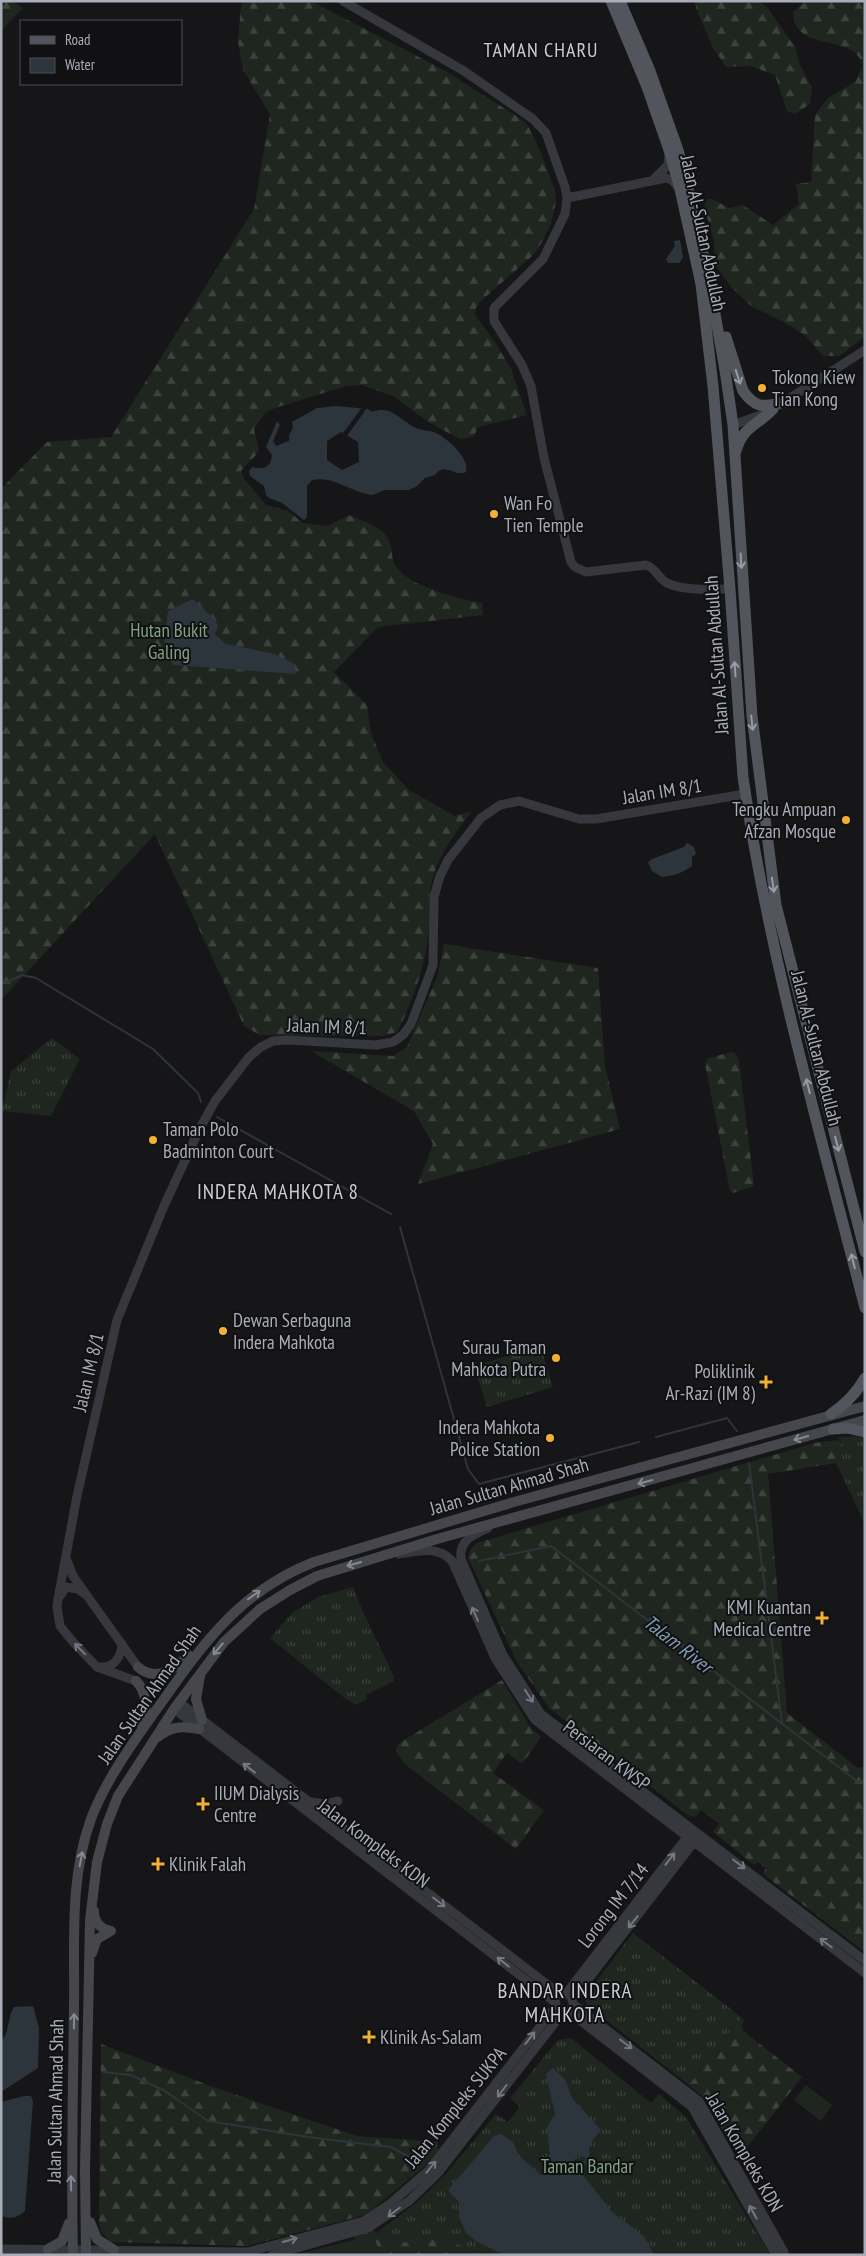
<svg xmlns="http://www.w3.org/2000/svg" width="866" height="2256" font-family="'PT Sans Narrow',sans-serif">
	<defs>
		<pattern id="grass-tufts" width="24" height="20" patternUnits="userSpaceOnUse" patternTransform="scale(1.25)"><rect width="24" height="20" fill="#1e261f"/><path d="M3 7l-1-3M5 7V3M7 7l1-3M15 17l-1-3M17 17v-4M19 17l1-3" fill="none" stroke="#3c433d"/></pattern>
		<pattern id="forest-firs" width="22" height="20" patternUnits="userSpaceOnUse" patternTransform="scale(1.25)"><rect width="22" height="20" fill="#1e261f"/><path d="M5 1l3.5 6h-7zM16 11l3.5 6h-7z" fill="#3c433d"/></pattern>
	</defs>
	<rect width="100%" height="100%" fill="#161618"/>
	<path fill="url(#grass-tufts)" d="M52,1038L80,1059L51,1116L2,1111L11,1071Z
		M540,1346L553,1387L487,1407L474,1366Z
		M857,1436L865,1438V1524L836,1463L843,1444L838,1437Z
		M353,1587L361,1607L394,1677L392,1682L366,1695L367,1699L356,1705L343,1697L270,1638L292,1613L318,1597Z
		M633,1933L741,2017L689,2085L587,2005L585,2000L588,1992Z
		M571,2038L651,2103L659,2094L686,2117L768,2251L767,2255H381L373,2235L415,2204L445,2175L496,2114L508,2122L520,2107L510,2098L558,2040Z"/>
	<path fill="url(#forest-firs)" d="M1,1H12L23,8L1,31Z
		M244,1H311L442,69L518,117L527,124L542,155L555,191L556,202L550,227L538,249L531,257L482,300L476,308L475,315L495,342L511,369L527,415L478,427L474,437L460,439L428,422L395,397L362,385L346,386L275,408L266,412L254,429L259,449L256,455L241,471L245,480L266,505L288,511L303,523L327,526L349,515C365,522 386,527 391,546C392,553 392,562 397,568C411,587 460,599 482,603L483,615L378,627L334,672L367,705L371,733L383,762L409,790L455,816L472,811C457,831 440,852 433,877C427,896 430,918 428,938C424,969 412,1004 397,1032L383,1036L260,1035L244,1026L155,834L1,1000V489L47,442L111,437L254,209L270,114L243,70L238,41L241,6Z
		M695,1H759L767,7L795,47L800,65L812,88L810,104L795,114L787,111L775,75L750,66L726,67L713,48L696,8Z
		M806,1H865V337L839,356H823L806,336L789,325L751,306L732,288L715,265L714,240L704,207L707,199H712L729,208L743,205L773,225L799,204L796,184L811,182L815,115L827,99L855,82L863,65C853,32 794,54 793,12Z
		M444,944L598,968L605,1066L620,1129L418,1184L433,1144L414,1111L311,1051L393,1056L407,1047L437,977Z
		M732,1052L737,1055L739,1061L754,1186L733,1193L730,1191L705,1064L708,1058Z
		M838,1440L843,1444L836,1463L768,1474L787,1713L858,1768L865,1766V1952L772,1881L763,1873L766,1868L758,1862L754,1865L713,1832L719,1824L701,1810L695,1817L689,1816L549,1708L517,1662L468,1558L471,1548L477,1543L814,1443Z
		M502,1680L531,1728L541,1737L522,1764L507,1753L493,1773L544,1810L516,1849L406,1765L396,1752L397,1746L401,1742Z
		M741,2017L744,2020L742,2024L743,2031L802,2077L739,2158L704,2098L689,2085Z
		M101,2044L216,2088L357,2136L438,2142V2151L424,2167L369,2212L361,2216L247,2246L111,2242L101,2232L99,2222Z
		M373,2230L389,2244L440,2239L462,2246L476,2255H355V2235Z"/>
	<path fill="#1e261f" d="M806,2085L832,2105L821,2121L794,2100Z
		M373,2235L381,2255H293Z"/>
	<path fill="#2c353c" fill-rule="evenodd" d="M680,240L683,258L679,263H668L666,259L675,246L674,241Z
		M336,406L368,409L372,412C392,405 398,419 414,427C421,431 429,430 436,433C448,439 470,458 466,472C455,478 445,461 435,475L425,478L416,487L408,490H384L373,495C352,493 334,475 312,480L307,486V517L304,520L282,503L269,498L266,495L264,486L250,476L249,471L252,467C263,470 271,468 272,455L266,447L277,421L280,425L273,441L276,446L289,441V435L293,428L292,422L317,408ZM341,432L358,442L359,462L342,470L327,460V441Z
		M193,599C201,608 212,615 218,625L215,634L226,644L275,654L294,664L296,674L174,665L163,653L168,611Z
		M687,843L694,847L696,854L692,857V866C682,873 674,876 662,877L652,871L648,862L652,859L684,847Z
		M33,2006L39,2028L38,2068L1,2092V2041C10,2034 7,2017 14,2007Z
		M553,2068L565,2079L572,2098L601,2130L590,2143L589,2157L585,2158L579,2154L573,2162L558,2163L556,2168L545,2159L550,2158L547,2127L555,2114L546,2074Z
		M24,2096H31L33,2101L25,2211C17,2218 11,2219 1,2216V2102Z
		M501,2134L513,2142L519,2156L541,2175H563L579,2170L612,2212L644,2236L654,2255H504L476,2241L466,2233L459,2217V2202L449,2192V2189L494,2136Z"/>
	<path fill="#161618" d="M363,406L367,408L347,436L343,433Z"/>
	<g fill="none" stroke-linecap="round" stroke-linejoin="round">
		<path stroke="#2c353c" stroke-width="2" d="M1,981L8,982L22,975L36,978L153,1049L198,1093L201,1102
			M217,1117L391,1214
			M400,1227L468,1469L479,1484L639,1442
			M656,1437L727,1418L737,1431
			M749,1463L782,1723
			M479,1561L551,1546L858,1782L865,1780
			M103,2072L131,2075L165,2091L208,2121L315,2138L391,2147L411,2158L418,2157
			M584,2164L587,2158
			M579,2170L581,2168"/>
		<path stroke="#37383d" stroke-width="9" d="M343,1L464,71L533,119L546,133L565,187L567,198L565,214L543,259L494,308V321L522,365L531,386L544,458L571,562L575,567L586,572L646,565C656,568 658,578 667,583C682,591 713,589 730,589
			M652,181L668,165L669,156
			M567,198L666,178L672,180L678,187
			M779,405L865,350
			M733,425L763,414
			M488,1528C474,1534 458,1541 461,1559L503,1655L541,1714L865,1961
			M399,1554C417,1551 438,1545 452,1561L495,1658L535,1720L865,1973
			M66,1558L73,1576L138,1667
			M60,1596L66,1587L78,1589L85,1594
			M101,1667C115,1667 121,1657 122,1644
			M136,1681L97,1667L74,1643L60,1626L57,1607L58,1599L77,1496L117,1320L164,1206L199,1130L215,1101L249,1057L261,1047L273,1041L288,1040L376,1045L393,1042L403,1035L411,1024L433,965L434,897L440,876L448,860L481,818L500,805L519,801L579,819H596L745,794
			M179,1702L561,1995
			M174,1709L556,2003
			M311,1802L325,1804L338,1801
			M565,1995L690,1833
			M572,2000L698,1837
			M573,2004L699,2101L784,2252
			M568,2011L692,2107L776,2255
			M1,2249L248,2252L364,2221L391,2203L428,2171L556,2006
			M272,2255L368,2228L409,2201L438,2173L564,2011"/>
		<path stroke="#45474d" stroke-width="10" d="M138,1667C155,1682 176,1670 188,1655
			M200,1676L196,1699L202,1720
			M136,1681C147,1691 148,1713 142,1726
			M158,1737C171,1726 182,1726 199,1729
			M94,1911C94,1922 100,1929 111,1931
			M92,1953L97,1939L111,1931
			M90,2222L97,2239L114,2250
			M48,2249L62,2241L69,2223
			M73,2255C71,2172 73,2089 74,2006C75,1944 69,1879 91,1819C108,1773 146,1725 174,1685C212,1631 250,1587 314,1562L514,1502L865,1406
			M86,2255L85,2170L90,1920L97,1862L107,1824L118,1796L174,1709L224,1642L260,1609L290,1590L317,1576L437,1539L865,1420"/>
		<path stroke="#53555c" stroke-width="11" d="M611,1L647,87L669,150L680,189L701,284L713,386L730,589L743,777C769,957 820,1132 865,1308
			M620,1L650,71L678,150L687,184L709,280L725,370L733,425L752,716L776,905L865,1252
			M726,337L743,391C756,409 763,407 784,402
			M736,451C743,426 757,426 773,409
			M831,1414C846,1404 856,1394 865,1378
			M833,1429L847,1428L865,1432"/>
	</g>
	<defs><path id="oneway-shaft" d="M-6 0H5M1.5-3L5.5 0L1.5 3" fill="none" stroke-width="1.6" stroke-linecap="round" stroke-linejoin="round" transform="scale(1.25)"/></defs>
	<g stroke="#979ba6">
		<use href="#oneway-shaft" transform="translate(738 377) rotate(72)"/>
		<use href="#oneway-shaft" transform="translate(741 561) rotate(87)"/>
		<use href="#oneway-shaft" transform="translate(735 669) rotate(-94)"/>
		<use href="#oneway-shaft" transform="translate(752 723) rotate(84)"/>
		<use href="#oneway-shaft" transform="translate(773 885) rotate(82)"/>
		<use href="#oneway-shaft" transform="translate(808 1086) rotate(-104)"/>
		<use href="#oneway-shaft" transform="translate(837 1144) rotate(75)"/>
		<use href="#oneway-shaft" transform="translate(853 1261) rotate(-104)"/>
	</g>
	<g stroke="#858993">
		<use href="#oneway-shaft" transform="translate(801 1438) rotate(164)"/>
		<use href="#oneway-shaft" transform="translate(645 1482) rotate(164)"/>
		<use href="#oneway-shaft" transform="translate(354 1564) rotate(164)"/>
		<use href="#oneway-shaft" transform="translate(254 1595) rotate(-36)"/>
		<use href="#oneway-shaft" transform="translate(218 1649) rotate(130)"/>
		<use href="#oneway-shaft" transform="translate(81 1859) rotate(-79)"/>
		<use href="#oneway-shaft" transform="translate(74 2021) rotate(-89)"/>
		<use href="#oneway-shaft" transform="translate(71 2183) rotate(-91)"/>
	</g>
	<g stroke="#757881">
		<use href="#oneway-shaft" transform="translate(475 1614) rotate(-114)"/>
		<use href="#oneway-shaft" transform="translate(80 1649) rotate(-134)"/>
		<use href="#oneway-shaft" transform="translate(529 1696) rotate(57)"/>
		<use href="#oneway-shaft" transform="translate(249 1768) rotate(-142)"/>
		<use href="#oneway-shaft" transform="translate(670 1859) rotate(-52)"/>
		<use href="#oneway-shaft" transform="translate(739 1864) rotate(37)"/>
		<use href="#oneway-shaft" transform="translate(439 1902) rotate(37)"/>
		<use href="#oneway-shaft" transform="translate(633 1922) rotate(128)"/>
		<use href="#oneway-shaft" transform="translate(826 1943) rotate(-143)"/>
		<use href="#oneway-shaft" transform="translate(503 1962) rotate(-142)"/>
		<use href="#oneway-shaft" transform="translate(530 2038) rotate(-52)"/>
		<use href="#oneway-shaft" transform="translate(626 2044) rotate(37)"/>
		<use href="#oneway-shaft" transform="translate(502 2091) rotate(127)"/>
		<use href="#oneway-shaft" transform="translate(431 2167) rotate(-51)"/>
		<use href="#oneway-shaft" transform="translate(394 2212) rotate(143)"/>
		<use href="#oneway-shaft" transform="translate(753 2212) rotate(-119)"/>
		<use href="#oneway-shaft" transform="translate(290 2240) rotate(-16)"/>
	</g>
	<g fill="#f2b134" stroke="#111113" stroke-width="2">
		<circle cx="762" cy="388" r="5"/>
		<circle cx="494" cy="514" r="5"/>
		<circle cx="846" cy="820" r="5"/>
		<circle cx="153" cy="1140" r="5"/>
		<circle cx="223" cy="1331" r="5"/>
		<circle cx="556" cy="1358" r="5"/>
		<path d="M763.5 1374.5h5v5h5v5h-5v5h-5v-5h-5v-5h5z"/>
		<circle cx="550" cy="1438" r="5"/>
		<path d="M819.5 1610.5h5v5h5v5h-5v5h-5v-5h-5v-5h5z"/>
		<path d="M200.5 1796.5h5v5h5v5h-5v5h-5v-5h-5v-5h5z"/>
		<path d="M155.5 1856.5h5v5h5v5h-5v5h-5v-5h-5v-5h5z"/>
		<path d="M366.5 2029.5h5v5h5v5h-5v5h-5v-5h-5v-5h5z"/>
	</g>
	<g text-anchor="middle" stroke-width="4" stroke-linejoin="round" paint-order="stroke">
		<g font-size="19" fill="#a8adb8" stroke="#111113">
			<text transform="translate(704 233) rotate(78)" y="7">Jalan Al-Sultan Abdullah</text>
			<text transform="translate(716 655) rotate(-94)" y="7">Jalan Al-Sultan Abdullah</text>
			<text transform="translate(662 791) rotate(-9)" y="7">Jalan IM 8/1</text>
			<text transform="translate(327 1026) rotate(2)" y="7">Jalan IM 8/1</text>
			<text transform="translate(817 1048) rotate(76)" y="7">Jalan Al-Sultan Abdullah</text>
			<text transform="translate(88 1372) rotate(-77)" y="7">Jalan IM 8/1</text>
			<text transform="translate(509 1486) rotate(-16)" y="7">Jalan Sultan Ahmad Shah</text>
			<text transform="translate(149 1694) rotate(-55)" y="7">Jalan Sultan Ahmad Shah</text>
			<text transform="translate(607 1755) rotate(37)" y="7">Persiaran KWSP</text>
			<text transform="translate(374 1843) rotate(37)" y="7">Jalan Kompleks KDN</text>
			<text transform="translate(613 1905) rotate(-52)" y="7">Lorong IM 7/14</text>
			<text transform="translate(55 2101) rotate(-89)" y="7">Jalan Sultan Ahmad Shah</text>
			<text transform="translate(455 2107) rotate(-51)" y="7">Jalan Kompleks SUKPA</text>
			<text transform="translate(745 2152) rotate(60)" y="7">Jalan Kompleks KDN</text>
		</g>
		<g font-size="19" fill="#a8adb8" stroke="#111113" text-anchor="start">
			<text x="772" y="384">Tokong Kiew<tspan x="772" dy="22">Tian Kong</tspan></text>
			<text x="504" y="510">Wan Fo<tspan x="504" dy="22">Tien Temple</tspan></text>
			<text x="836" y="816" text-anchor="end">Tengku Ampuan<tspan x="836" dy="22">Afzan Mosque</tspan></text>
			<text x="163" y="1136">Taman Polo<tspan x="163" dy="22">Badminton Court</tspan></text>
			<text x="233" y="1327">Dewan Serbaguna<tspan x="233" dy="22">Indera Mahkota</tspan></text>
			<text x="546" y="1354" text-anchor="end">Surau Taman<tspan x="546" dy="22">Mahkota Putra</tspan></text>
			<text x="755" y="1378" text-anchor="end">Poliklinik<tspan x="755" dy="22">Ar-Razi (IM 8)</tspan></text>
			<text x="540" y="1434" text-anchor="end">Indera Mahkota<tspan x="540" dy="22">Police Station</tspan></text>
			<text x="811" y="1614" text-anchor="end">KMI Kuantan<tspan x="811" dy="22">Medical Centre</tspan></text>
			<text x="214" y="1800">IIUM Dialysis<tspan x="214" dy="22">Centre</tspan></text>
			<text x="169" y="1871">Klinik Falah</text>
			<text x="380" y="2044">Klinik As-Salam</text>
		</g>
		<g font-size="19" fill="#7fa381" stroke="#111113">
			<text x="169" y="637">Hutan Bukit<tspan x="169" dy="22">Galing</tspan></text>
			<text x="587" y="2173">Taman Bandar</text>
		</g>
		<g font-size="20" letter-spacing="1" fill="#c9ccd4" stroke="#111113">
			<text x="541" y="57">TAMAN CHARU</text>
		</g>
		<g font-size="20" font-style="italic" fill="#7f9bb3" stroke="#111113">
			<text transform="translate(678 1644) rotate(38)" y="7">Talam River</text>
		</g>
		<g font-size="21" letter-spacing="1" fill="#c9ccd4" stroke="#111113">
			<text x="278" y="1199">INDERA MAHKOTA 8</text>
			<text x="565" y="1998">BANDAR INDERA<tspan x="565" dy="24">MAHKOTA</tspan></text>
		</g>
	</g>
	<rect width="866" height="2256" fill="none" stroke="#a8adb8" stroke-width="5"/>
	<rect x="20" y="20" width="162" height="65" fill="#111113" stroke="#4d4f55"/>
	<rect x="30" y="36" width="25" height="8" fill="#53555c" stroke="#4d4f55"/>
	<text x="65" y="45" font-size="15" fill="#a8adb8">Road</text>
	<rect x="30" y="58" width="25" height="15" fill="#2c353c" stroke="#4d4f55"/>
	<text x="65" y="70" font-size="15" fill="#a8adb8">Water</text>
</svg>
